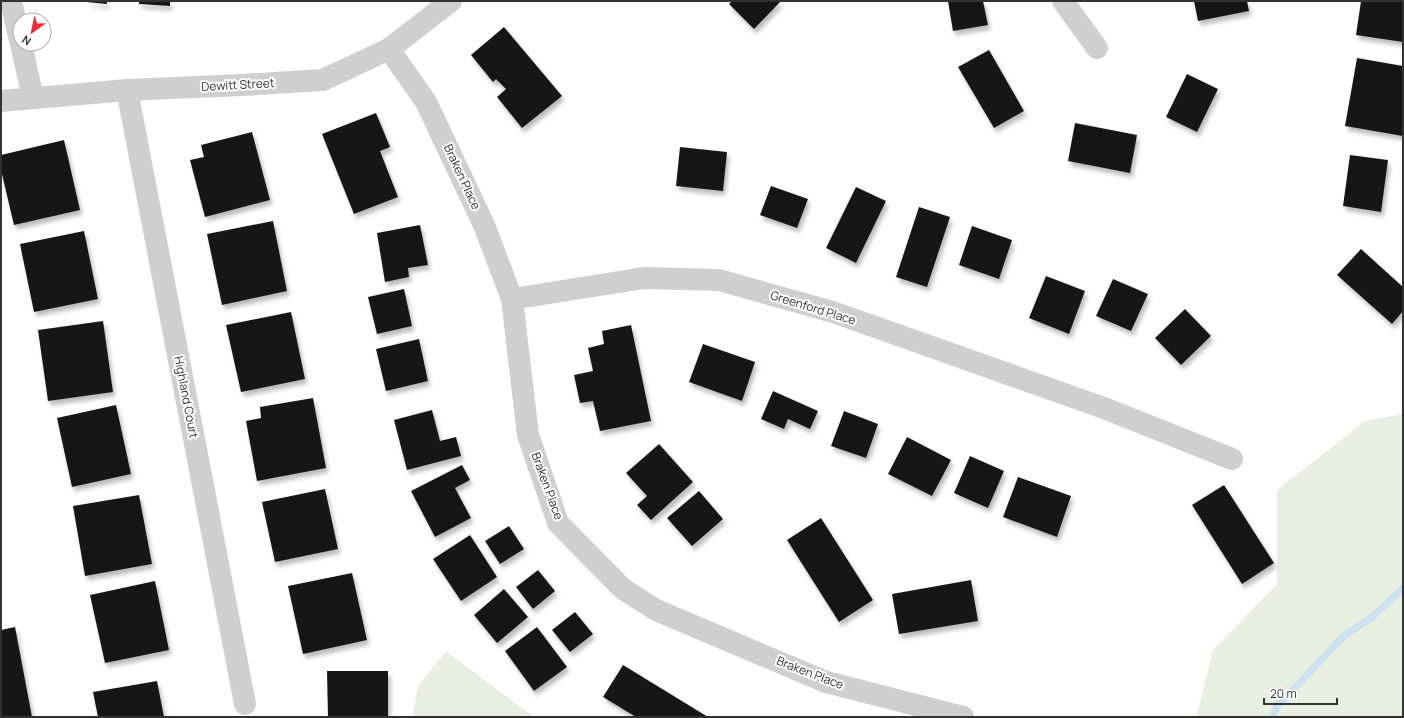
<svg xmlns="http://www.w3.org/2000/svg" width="1404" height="718" font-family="Manrope,sans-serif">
	<defs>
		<filter id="shadow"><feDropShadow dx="2.5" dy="4.5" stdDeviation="2" flood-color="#0004"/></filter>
	</defs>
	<rect width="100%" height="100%" fill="#fff"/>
	<path fill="#e8efe0" d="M1403,414V717H1196L1213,650L1277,584V490L1365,421Z
		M446,651L534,717H412L418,686Z"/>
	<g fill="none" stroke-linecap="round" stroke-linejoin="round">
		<path stroke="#cbe1ef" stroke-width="7" d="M1272,717L1277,706L1345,635L1371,618L1403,588"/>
	</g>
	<path fill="#191919" filter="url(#shadow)" d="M86,1H107V4L86,2Z
		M139,1H170V6L139,4Z
		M732,1H781L754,29L729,4Z
		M948,1H983L988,25L953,31Z
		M1194,1H1247L1249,11L1198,21Z
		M1361,1H1403V42L1356,35Z
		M504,27L562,96L522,128L497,97L506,89L496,79L493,82L471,55Z
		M989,50L1024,111L994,128L958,67Z
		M1357,58L1403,66V136L1345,126Z
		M1187,74L1218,89L1197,132L1166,117Z
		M376,113L390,147L380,151L398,197L354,214L322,134Z
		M1075,123L1137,135L1130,173L1068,161Z
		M252,132L270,200L205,217L190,160L204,157L201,145Z
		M64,140L80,210L14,225L1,170V155Z
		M680,147L727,152L723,191L676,186Z
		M1350,155L1388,160L1381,212L1343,206Z
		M771,186L808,199L797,228L760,215Z
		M856,187L886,201L856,263L826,248Z
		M919,207L950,217L927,287L896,277Z
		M273,221L287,291L222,305L207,234Z
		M420,225L428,265L408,268L409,277L385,282L377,233Z
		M972,226L1012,240L999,279L959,265Z
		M84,231L98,299L34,312L20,244Z
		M1361,249L1403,287V311L1392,324L1337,275Z
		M1046,276L1085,291L1069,334L1029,318Z
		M1113,279L1148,294L1131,331L1096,316Z
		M404,289L412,326L377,334L368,297Z
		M1185,309L1211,336L1181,365L1155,338Z
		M291,312L305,379L241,392L226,325Z
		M103,321L113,392L48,401L38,330Z
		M631,325L651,421L600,431L593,401L580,403L574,375L593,371L588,348L604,344L602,331Z
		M419,339L428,381L386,391L376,349Z
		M703,344L755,362L742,401L689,382Z
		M773,391L818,411L810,429L788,419L784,429L761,419Z
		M313,398L326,468L257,481L246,421L261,418L260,407Z
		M116,405L131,474L72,487L57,418Z
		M432,410L440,441L456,437L461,456L407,470L394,420Z
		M844,411L878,424L866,458L831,446Z
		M907,437L951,460L932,496L888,474Z
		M659,444L693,482L651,520L637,505L647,496L626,473Z
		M970,456L1004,471L988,508L954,493Z
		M462,465L470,480L455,488L471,518L435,537L411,491Z
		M1018,477L1071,496L1057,537L1003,517Z
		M1224,485L1274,563L1242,584L1192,505Z
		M325,489L338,549L275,562L262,502Z
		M699,491L723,519L692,546L667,518Z
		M139,495L152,564L85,576L73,506Z
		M821,518L873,600L839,622L787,540Z
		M509,526L524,549L500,564L485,541Z
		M470,535L497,577L461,601L433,559Z
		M538,570L555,591L533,609L516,587Z
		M352,573L367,640L303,654L288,586Z
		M971,580L978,621L899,634L892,594Z
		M155,581L169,650L105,663L90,595Z
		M504,589L528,617L497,643L474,615Z
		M575,612L593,634L570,652L552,630Z
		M15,627L32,717H1V630Z
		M537,627L567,667L534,691L505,651Z
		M623,665L708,717H636L603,697Z
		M327,671H388V717H328Z
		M157,681L164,717H98L93,692Z"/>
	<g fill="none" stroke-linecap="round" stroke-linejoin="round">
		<path stroke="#cfcfcf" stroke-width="22" d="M11,1L20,41
			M1063,1L1097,48
			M21,44L33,98
			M389,49L426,102L484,225L512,299L528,435L558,523L623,589L656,610L826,682L963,717
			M127,90L245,704
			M1,101L127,90L242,85L323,80L389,49L451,1
			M512,299L644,278L719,280L833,312L1104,408L1232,459"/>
	</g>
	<g text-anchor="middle" stroke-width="4" stroke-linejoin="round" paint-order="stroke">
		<g font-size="12" fill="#323232" stroke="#fff">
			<text transform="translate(238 85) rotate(-3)" y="4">Dewitt Street</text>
			<text transform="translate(462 177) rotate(65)" y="4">Braken Place</text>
			<text transform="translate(813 308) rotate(17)" y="4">Greenford Place</text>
			<text transform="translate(186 397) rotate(79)" y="4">Highland Court</text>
			<text transform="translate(547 486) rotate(70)" y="4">Braken Place</text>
			<text transform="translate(810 673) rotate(21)" y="4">Braken Place</text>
		</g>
	</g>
	<rect width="1404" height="718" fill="none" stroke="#323232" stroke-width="4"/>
	<g transform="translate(32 32) rotate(213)"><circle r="19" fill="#ffffff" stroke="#adadad"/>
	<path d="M0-3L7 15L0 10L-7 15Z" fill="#f12c3a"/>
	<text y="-6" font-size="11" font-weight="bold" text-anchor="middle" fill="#323232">N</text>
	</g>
	<path d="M1264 698v6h73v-6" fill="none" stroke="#323232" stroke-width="2"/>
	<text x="1270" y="698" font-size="12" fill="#323232" stroke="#ffffff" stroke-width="3" paint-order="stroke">20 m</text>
</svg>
